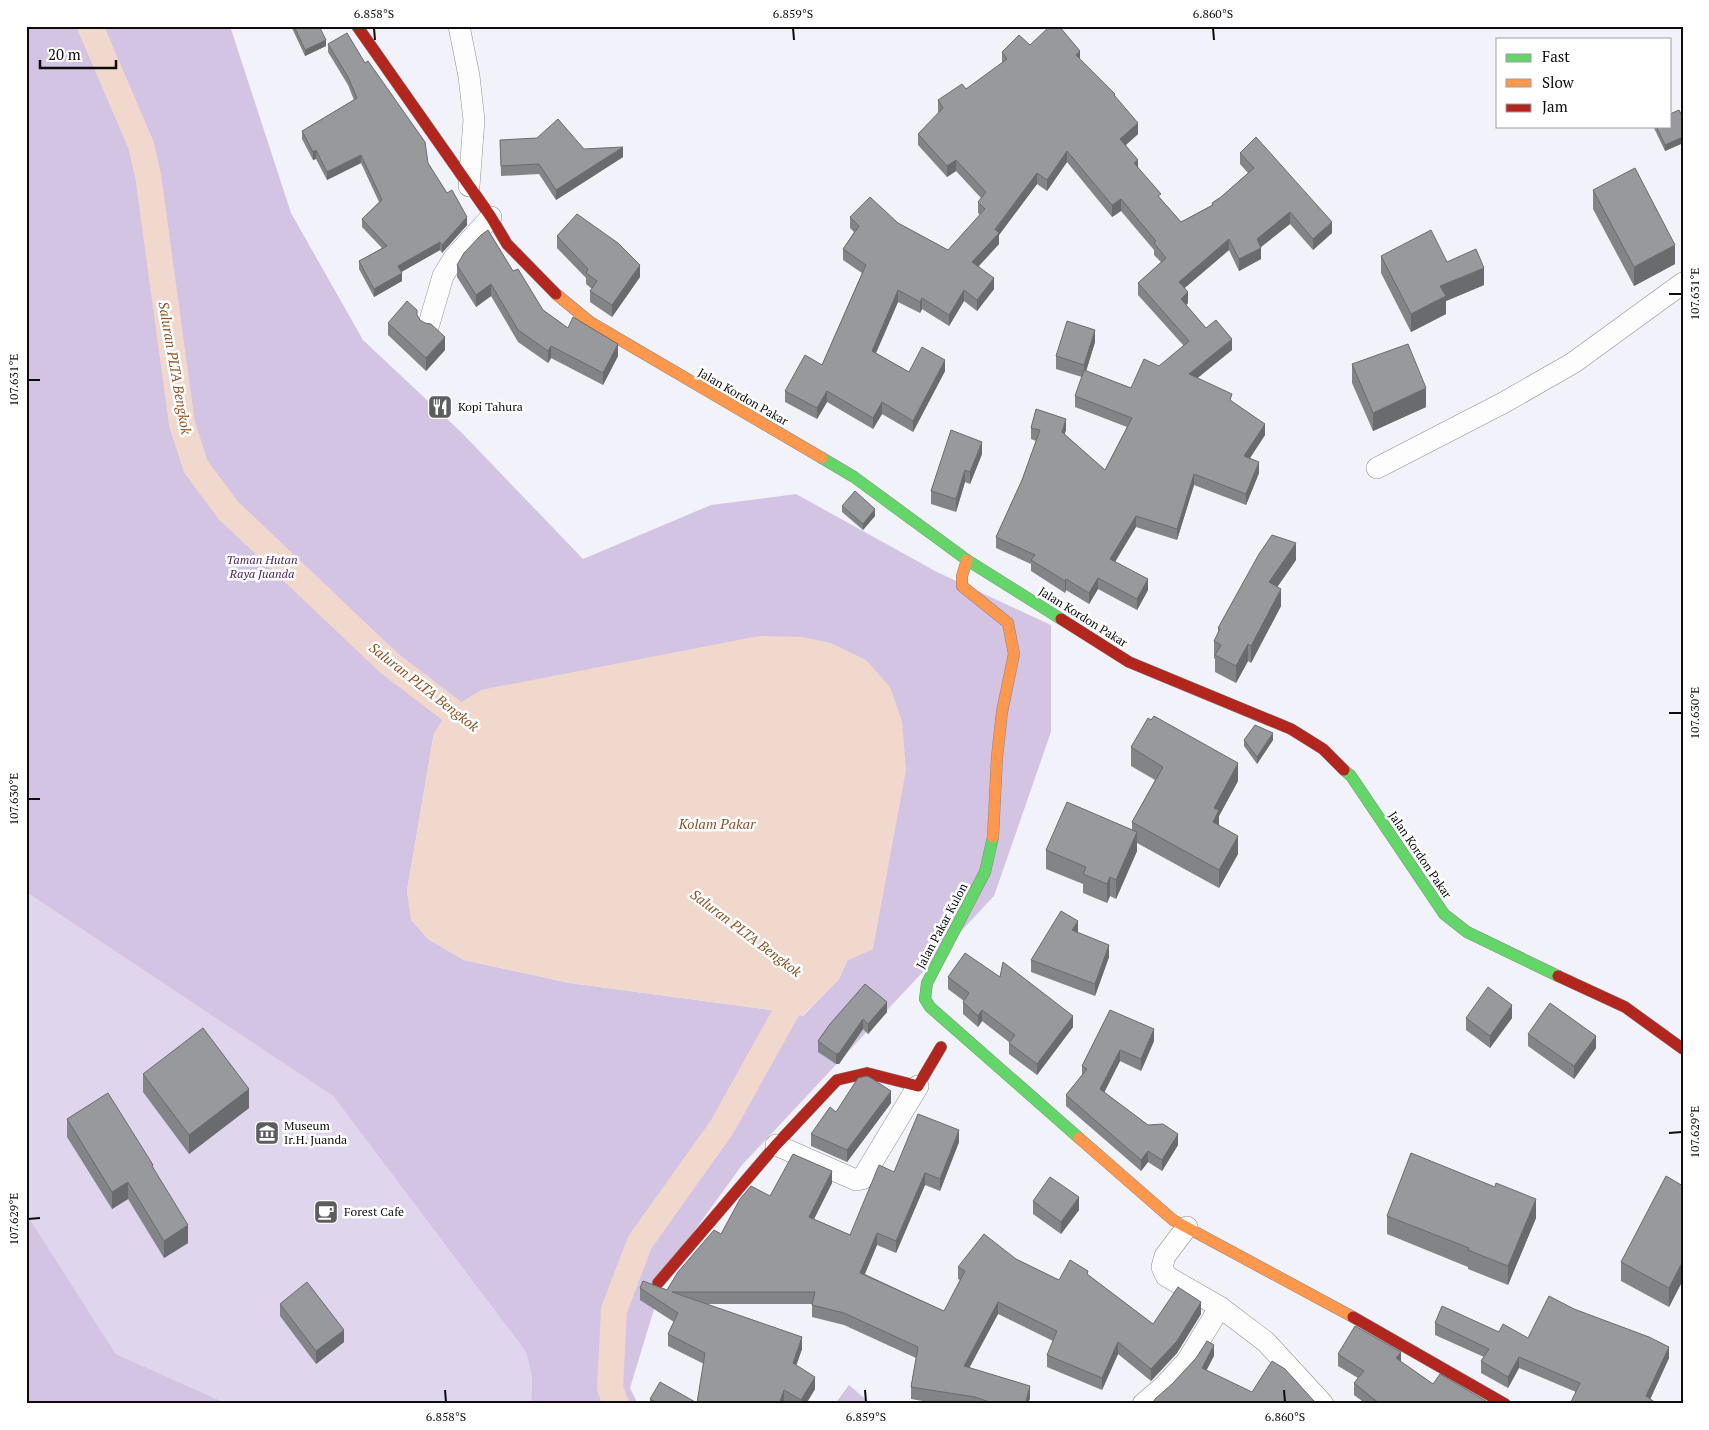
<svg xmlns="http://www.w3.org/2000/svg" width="1709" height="1430" font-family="'PT Serif',serif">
	<rect width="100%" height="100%" fill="#f2f3fa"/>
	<path fill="#dfd5ed" d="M26,892L333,1096L526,1352L532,1376L531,1404H228L116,1354L26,1213Z"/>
	<path fill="#d3c4e4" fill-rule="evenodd" d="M26,26H230L291,213L363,340L462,433L583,559L711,505L796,494L937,572L1051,625V732L994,896L742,1165L666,1270L630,1388L638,1404H531L532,1376L526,1352L333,1096L26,892ZM434,733L847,961L839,979L803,1016L786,1012L570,983L464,960L428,939L412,920L407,891Z
		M26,1213L116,1354L228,1404H26Z
		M849,1385L871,1404H835Z"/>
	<path fill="#f0d8cc" d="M759,636L802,637L831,643L866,660L890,687L902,721L906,770L873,949L847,961L839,979L802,1016L786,1012L570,983L464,960L428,939L411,920L407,891L434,733L449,710L481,690Z"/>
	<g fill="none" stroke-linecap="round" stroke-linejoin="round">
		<path stroke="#f0d8cc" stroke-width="26" d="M90,26L141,145L148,175L182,424L196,467L228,510L389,663L478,731
			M616,1404L610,1388L614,1310L640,1242L722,1127L786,1012"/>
		<defs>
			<path id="street" d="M459,26L469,76L474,120L469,186
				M429,324L443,276L454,258L491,217
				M1377,468L1503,403L1573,363L1683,283
				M776,1145L856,1180L862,1179L918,1086
				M1187,1227L1165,1256L1162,1267L1166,1276L1220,1307L1266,1342L1323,1404
				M1143,1404L1163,1387L1187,1361L1220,1307"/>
			<path id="fast" d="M822,458L854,477L967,560L1061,619
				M1344,770L1351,776L1444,914L1467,932L1558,976
				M993,837L985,872L927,983L925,999L930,1007L1079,1138"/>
			<path id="slow" d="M556,294L590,322L822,458
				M967,560L962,576V586L1008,623L1014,654L1002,712L997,757L993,837
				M1079,1138L1173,1220L1353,1317"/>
			<path id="jam" d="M357,26L491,217L507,244L556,294
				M1061,619L1129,662L1291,729L1323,749L1344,770
				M1558,976L1625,1007L1683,1049
				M658,1283L776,1145L837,1080L867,1073L918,1086L941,1047
				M1353,1317L1505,1404"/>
		</defs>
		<use href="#street" stroke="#909093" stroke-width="22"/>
		<use href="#fast" stroke="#86878a" stroke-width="12"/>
		<use href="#slow" stroke="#86878a" stroke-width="12"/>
		<use href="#jam" stroke="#86878a" stroke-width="12"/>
		<use href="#street" stroke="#fdfdfe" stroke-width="21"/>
		<use href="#fast" stroke="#63d668" stroke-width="11"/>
		<use href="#slow" stroke="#ff974d" stroke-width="11"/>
		<use href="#jam" stroke="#b3261e" stroke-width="11"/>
	</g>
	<path fill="#828487" d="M291,26H319L326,46L305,56Z
		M328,44L365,63L467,225L442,253L440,250L401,272L402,281L374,297L359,269V261L382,248L362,227V219L379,202L361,163L327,180L316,159L313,160L302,139V131L354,100L348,85L328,52Z
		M1030,45L1080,59L1115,96L1138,134L1126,145L1138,168L1161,199L1181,222L1212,205V203L1221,197L1248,173L1240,164V153L1332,233L1313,250L1290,224L1261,247V259L1239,271L1229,250L1184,288L1188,303L1186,305L1206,328L1232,350L1197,378L1232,402L1265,435L1250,458L1259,473L1246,505L1194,485L1177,540L1136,527L1115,562L1148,590L1137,610L1098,589L1089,604L1066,590L1065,593L1031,571V564L996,548V537L1022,480L1036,441L1031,439V428L1066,430L1064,434L1105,470L1127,427L1075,407V396L1082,377L1056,369V356L1095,342L1086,371L1131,388L1184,346L1138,295V283L1161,262L1154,255V250L1121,211L1112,217L1067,162L1047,191L1037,184L999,235V244L979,266L994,289L977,311L964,301L949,326L922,309L920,313L898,302L876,353L909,372L945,371L913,432L882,414L873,429L827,402L817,419L785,402V391L822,365L862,273L843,260V249L854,232L850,228V217L898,223L948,250L980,215L978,213V202L981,198L956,171L947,177L918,145V134L939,113L938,112V100L966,89L1002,63V52Z
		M1683,118V143L1665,151L1654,128V126H1670Z
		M500,140L584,149L623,157L556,200L539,174L501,176Z
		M1593,190L1675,264L1634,286L1593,209Z
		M557,236L640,277L612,317L590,302V291L592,289L586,284V278L557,248Z
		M1381,256L1484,285L1446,301V314L1411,332L1381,273Z
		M457,265L513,271L543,310L568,328L618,356L603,385L551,358L548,363L518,342L491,296L476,307L457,277Z
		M417,315L420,320L445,350L426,371L388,335V323Z
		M1352,364L1426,407L1373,431L1352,383Z
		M982,454L970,484L965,482L956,512L931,504V491Z
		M842,506L875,516L863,530L842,512Z
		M1296,560L1277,587L1281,606L1251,663L1248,661L1236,683L1215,672V659L1214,658V641L1218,632V628Z
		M1244,740H1273L1257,764L1244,746Z
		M1131,747L1238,781L1219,816V825L1238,854L1219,888L1137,843V851L1116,899L1110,896L1107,903L1083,893V884L1046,869V850L1132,830V822L1155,780L1131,766Z
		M1109,957L1095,996L1031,972V960Z
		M948,977L1073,1027L1037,1075L1009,1054V1042L982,1021L978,1027L963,1014V1002L964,1001L948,989Z
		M1110,1010L1154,1041L1141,1071L1120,1061L1104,1092L1148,1125L1178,1145L1162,1171L1148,1162L1141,1171L1066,1106V1095L1082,1075V1066Z
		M887,1012L868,1034L863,1029L839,1064H836L818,1052V1041L830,1024Z
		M1466,1018H1512L1490,1048L1466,1030Z
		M1528,1034L1596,1048L1574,1079L1528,1046Z
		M143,1074L249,1108L189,1154L143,1092Z
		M891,1103L847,1162L811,1146V1134L836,1112Z
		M67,1119L153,1168L188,1243L164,1258L128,1199L112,1209L67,1137Z
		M959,1142L940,1191L925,1185L896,1253L877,1245L865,1274L944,1311L960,1280L958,1279V1267L1016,1259L1059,1280L1088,1275L1153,1324L1201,1314L1177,1353L1151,1381L1118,1354L1102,1390L1047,1367V1355L1053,1341L998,1314L969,1367L1030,1398L1028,1404H940L911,1399V1387L916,1358L844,1325L812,1317V1304H707L802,1349L796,1365L815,1389L806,1404H788L784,1402V1404H650V1399L697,1403L704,1364L668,1346V1334L674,1322L640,1300V1288L667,1290L721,1234L770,1196L832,1183L814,1219L850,1235L894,1172Z
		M1683,1186V1280L1669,1307L1621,1281V1262Z
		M1033,1201L1079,1210L1061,1234L1033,1214Z
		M1387,1216L1536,1218L1508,1285L1468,1269V1267L1387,1234Z
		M280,1304L344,1342L316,1364L280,1316Z
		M1435,1323L1499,1332L1528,1338L1669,1358L1650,1399L1656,1404H1570L1576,1392L1519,1368L1508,1388L1481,1373V1361L1484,1357L1435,1335Z
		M1338,1354L1401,1362L1433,1384L1491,1404H1366L1354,1395V1383L1358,1378L1338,1366Z"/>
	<path fill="#6a6b6e" d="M326,40V46L305,56V50Z
		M1080,51V62L1076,55Z
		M1138,123V134L1120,150V139Z
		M1683,137V143L1665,151V145Z
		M623,147V157L556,200V190Z
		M316,150V159L313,160V152Z
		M1067,151V162L1047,191V180Z
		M361,155V163L327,180V172Z
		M956,160V171L947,177V166Z
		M1138,160V171L1134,163Z
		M1037,173V184L999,235V244L972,273V262Z
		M1121,199V211L1112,217V205Z
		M1290,212V224L1257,250L1261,248V259L1239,271V259L1257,239Z
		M467,217V225L442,253V245Z
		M1332,222V233L1313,250V239Z
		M1229,239V250L1179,293V282Z
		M440,242V250L398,274V266Z
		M1675,245V264L1634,286V267Z
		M640,265V277L612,317V305Z
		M1484,268V285L1446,301V314L1411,332V314L1440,286Z
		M402,273V281L374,297V289Z
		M994,278V289L977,311V300Z
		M491,284V296L476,307V295Z
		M898,290V302L872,362V351Z
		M964,290V301L949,326V315Z
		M1188,292V303L1181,310V299Z
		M922,298V309L920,313V302Z
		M1095,330V342L1084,378V365Z
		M445,337V350L426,371V358Z
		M1232,339V350L1189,385V374Z
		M618,344V356L603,385V373Z
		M551,346V358L548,363V351Z
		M945,360V371L913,432V421Z
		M1426,388V407L1373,431V413Z
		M827,391V402L817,419V408Z
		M882,402V414L873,429V418Z
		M1066,419V430L1062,443V432Z
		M1265,424V435L1244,467V456Z
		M982,442V454L970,484V472Z
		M1259,462V473L1246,505V494Z
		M965,470V482L956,512V499Z
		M1194,474V485L1177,540V529Z
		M875,509V516L863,530V524Z
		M1136,516V527L1110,570V559Z
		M1296,543V560L1269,599V582Z
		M1098,578V589L1089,604V593Z
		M1066,579V590L1065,593V581Z
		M1148,579V590L1137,610V599Z
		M1281,589V606L1251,663V646Z
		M1248,644V661L1236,683V666Z
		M1273,733V740L1257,764V757Z
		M1238,763V781L1219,816V828L1213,822L1214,808Z
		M1137,832V851L1116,899V880Z
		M1238,836V854L1219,888V870Z
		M1110,877V896L1107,903V884Z
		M1078,921V934L1072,930Z
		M1109,945V957L1095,996V984Z
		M887,1002V1012L868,1034V1024Z
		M1512,1005V1018L1490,1048V1036Z
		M982,1010V1021L978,1027V1016Z
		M1073,1016V1027L1037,1075V1064Z
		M863,1019V1029L839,1064H836V1054Z
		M1154,1029V1041L1141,1071V1059Z
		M1596,1036V1048L1574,1079V1066Z
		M1120,1050V1061L1100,1101V1089Z
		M249,1089V1108L189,1154V1135Z
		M891,1091V1103L847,1162V1150Z
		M959,1130V1142L940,1191V1179Z
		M1178,1134V1145L1162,1171V1160Z
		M1148,1151V1162L1141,1171V1160Z
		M832,1171V1183L809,1229V1217Z
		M925,1173V1185L896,1253V1241Z
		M128,1182V1199L112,1209V1192Z
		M1079,1197V1210L1061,1234V1222Z
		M1536,1199V1218L1508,1285V1266Z
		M188,1225V1243L164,1258V1241Z
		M877,1233V1245L860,1285V1273Z
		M1683,1261V1280L1669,1307V1288Z
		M998,1302V1314L964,1378V1366Z
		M1201,1302V1314L1177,1353L1151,1381V1369Z
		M344,1330V1342L316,1364V1351Z
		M802,1337V1349L793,1375V1363Z
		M1118,1342V1354L1102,1390V1378Z
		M1214,1345V1356L1202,1379V1368Z
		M1669,1347V1358L1648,1404L1646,1396Z
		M1401,1352V1363L1396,1358Z
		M1519,1357V1368L1508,1388V1377Z
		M815,1377V1389L806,1404H801V1400Z
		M1030,1386V1398L1028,1404H1025Z
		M784,1390V1404H779Z"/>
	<path fill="#97999d" stroke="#6a6b6e" d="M294,26H319L326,40L305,50Z
		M1050,26H1059L1080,51L1076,55L1115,94L1114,95L1138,123L1120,139L1138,160L1134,163L1161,194L1158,196L1181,222L1213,205L1212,203L1221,197L1254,168L1240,153L1256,137L1332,222L1313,239L1290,212L1257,239L1261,248L1239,259L1229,239L1179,282L1188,292L1181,299L1206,328L1216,320L1232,339L1189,374L1232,394L1230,400L1265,424L1244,456L1259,462L1246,494L1194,474L1177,529L1136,516L1110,559L1148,579L1137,599L1098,578L1089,593L1066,579L1065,581L1031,560L1035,555L996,537L1022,480L1040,430L1031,428L1036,409L1066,419L1062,432L1105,470L1132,418L1075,396L1084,370L1131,388L1144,359L1159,366L1189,341L1138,283L1166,258L1154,243L1156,241L1121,199L1112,205L1067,151L1047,180L1037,173L995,229L999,233L972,262L994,278L977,300L964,290L949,315L922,298L920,302L898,290L872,351L909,372L922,347L945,360L913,421L882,402L873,418L827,391L817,408L785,391L805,355L822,365L866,265L843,249L859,226L850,217L870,197L898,223L948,250L985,209L978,202L986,192L956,160L947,166L918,134L943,108L938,100L962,84L966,89L1007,59L1002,52L1019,35L1030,45Z
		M347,33L365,63L368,61L425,142L428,163L447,193L452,190L467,217L442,245L440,242L398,266L402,273L374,289L359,261L387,246L362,219L382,200L361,155L327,172L316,150L313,152L302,131L357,98L348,77L328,44Z
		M1679,110L1683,118V137L1665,145L1656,126H1670V114Z
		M558,119L584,149L623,147L556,190L539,164L501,166L500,140L537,138Z
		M1635,168L1675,245L1634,267L1593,190Z
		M577,214L618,243L640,265L612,305L590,291L597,281L586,273L588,269L557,236Z
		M488,230L513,271L518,269L543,310L568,328L573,317L618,344L603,373L551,346L548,351L518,330L491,284L476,295L457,265L464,253L481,235Z
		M1431,230L1447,262L1476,249L1484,268L1440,286L1446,296L1411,314L1381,256Z
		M407,301L417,310V315L420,320L425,323L431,324L445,337L426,358L388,323Z
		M1067,321L1095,330L1084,365L1056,356Z
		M1408,344L1426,388L1373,413L1352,364Z
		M951,430L982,442L970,472L965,470L956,499L931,491Z
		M855,491L875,509L863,524L842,506Z
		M1272,535L1296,543L1269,582L1281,589L1251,646L1248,644L1236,666L1215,655L1221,645L1214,641L1220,629L1218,628L1259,554Z
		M1154,716L1238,763L1214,808L1219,810L1213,822L1238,836L1219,870L1132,822L1163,767L1131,747L1148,718L1151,720Z
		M1255,725L1273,733L1257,757L1244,740Z
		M1067,802L1137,832L1116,880L1110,877L1107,884L1083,874L1086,867L1046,850Z
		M1061,911L1078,921L1072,930L1109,945L1095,984L1031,960Z
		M965,953L1000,977L1003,962L1073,1016L1037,1064L1009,1043L1015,1035L982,1010L978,1016L963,1002L969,993L948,977Z
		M865,984L887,1002L868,1024L863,1019L839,1053L836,1054L818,1041L830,1024Z
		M1488,987L1512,1005L1490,1036L1466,1018Z
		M1550,1003L1596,1036L1574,1066L1528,1034Z
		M1110,1010L1154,1029L1141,1059L1120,1050L1100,1089L1148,1125L1163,1124L1178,1134L1162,1160L1148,1151L1141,1160L1066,1095L1087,1069L1082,1066Z
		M203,1028L249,1089L189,1135L143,1074Z
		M867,1076L871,1078L891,1091L847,1150L811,1134L830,1107L836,1112L858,1078Z
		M108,1093L153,1165L152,1166L188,1225L164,1241L128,1182L112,1192L67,1119Z
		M918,1114L959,1130L940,1179L925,1173L896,1241L877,1233L860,1273L944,1311L965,1271L958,1267L984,1234L1016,1259L1059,1280L1070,1260L1088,1271L1087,1274L1153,1324L1178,1287L1201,1302L1177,1341L1151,1369L1118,1342L1102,1378L1047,1355L1057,1331L998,1302L964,1366L1030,1386L1025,1404H995L975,1397L911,1387L918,1347L844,1313L812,1305L815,1292H672L802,1337L793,1363L815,1377L801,1400L784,1390L779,1404H659L650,1399L660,1382L697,1403L705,1353L668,1334L678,1313L640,1288L643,1281L667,1290L678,1272L714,1230L721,1234L740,1199L751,1186L770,1196L793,1154L832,1171L809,1217L850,1235L879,1165L894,1172Z
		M1411,1153L1495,1187L1496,1183L1536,1199L1508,1266L1468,1250L1469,1248L1387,1216Z
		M1666,1176L1683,1186V1261L1669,1288L1621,1262Z
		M1050,1177L1079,1197L1061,1222L1033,1201Z
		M307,1282L344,1330L316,1351L280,1304Z
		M1549,1296L1574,1309L1649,1337L1669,1347L1646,1396L1656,1403V1404H1620L1617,1402L1616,1404H1570L1580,1383L1519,1357L1508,1377L1481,1361L1489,1349L1435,1323L1442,1306L1499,1332L1503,1324L1528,1338Z
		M1355,1326L1401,1352L1396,1358L1433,1384L1440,1374L1491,1404H1380L1354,1383L1364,1371L1338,1354Z
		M1207,1341L1214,1345L1202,1368L1252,1392L1272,1361L1285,1369L1314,1401L1318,1404H1152L1155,1399L1172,1384L1196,1358Z"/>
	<path fill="none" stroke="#0c0c0c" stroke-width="2" d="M374,28L375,40M793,28L794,40M1213,28L1214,40M1669,294H1682M28,380H40M1669,713H1682M28,799H40M1669,1133L1682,1132M28,1219L40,1218M445,1390L446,1402M865,1390L866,1402M1284,1390L1285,1402"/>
	<defs>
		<symbol id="restaurant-square" viewBox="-11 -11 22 22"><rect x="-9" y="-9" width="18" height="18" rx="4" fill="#5c5d5f" stroke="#fff"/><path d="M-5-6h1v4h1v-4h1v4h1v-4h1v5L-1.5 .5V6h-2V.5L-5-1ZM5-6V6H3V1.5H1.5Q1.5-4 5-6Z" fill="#fff"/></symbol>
		<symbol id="museum-square" viewBox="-11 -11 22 22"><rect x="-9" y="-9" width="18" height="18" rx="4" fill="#5c5d5f" stroke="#fff"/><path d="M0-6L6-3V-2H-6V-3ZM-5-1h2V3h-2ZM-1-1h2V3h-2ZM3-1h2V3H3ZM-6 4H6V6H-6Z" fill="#fff"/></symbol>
		<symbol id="cafe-square" viewBox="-11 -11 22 22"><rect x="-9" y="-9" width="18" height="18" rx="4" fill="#5c5d5f" stroke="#fff"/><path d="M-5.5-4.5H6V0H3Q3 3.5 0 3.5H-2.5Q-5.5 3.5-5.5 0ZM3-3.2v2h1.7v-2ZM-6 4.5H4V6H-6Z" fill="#fff"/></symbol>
	</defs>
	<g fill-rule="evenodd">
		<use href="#restaurant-square" x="426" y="393" width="28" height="28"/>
		<use href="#museum-square" x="253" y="1119" width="28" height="28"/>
		<use href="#cafe-square" x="312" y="1198" width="28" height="28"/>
	</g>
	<g text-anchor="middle" stroke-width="5" stroke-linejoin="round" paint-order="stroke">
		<g font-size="12" fill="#0c0c0c" stroke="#fff">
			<text transform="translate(743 397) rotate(30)" y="4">Jalan Kordon Pakar</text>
			<text transform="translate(1083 617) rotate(32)" y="4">Jalan Kordon Pakar</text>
			<text transform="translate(1420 855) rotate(56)" y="4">Jalan Kordon Pakar</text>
			<text transform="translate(942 926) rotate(-62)" y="4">Jalan Pakar Kulon</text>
		</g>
		<g font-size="12" fill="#0c0c0c" stroke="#fff" text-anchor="start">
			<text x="458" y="411">Kopi Tahura</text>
			<text x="284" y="1130">Museum<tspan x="284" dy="14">Ir.H. Juanda</tspan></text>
			<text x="344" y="1216">Forest Cafe</text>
		</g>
		<g font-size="12" font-style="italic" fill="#50255c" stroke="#fff">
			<text x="262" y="564">Taman Hutan<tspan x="262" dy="14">Raya Juanda</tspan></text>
		</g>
		<g font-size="14" font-style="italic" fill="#8f5325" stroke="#fff">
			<text transform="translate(175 368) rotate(80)" y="5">Saluran PLTA Bengkok</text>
			<text transform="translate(424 687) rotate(38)" y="5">Saluran PLTA Bengkok</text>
			<text x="717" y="829">Kolam Pakar</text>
			<text transform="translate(746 933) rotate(37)" y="5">Saluran PLTA Bengkok</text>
		</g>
	</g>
	<rect width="1709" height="1430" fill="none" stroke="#ffffff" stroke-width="55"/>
	<rect x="1496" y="38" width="175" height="90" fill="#ffffff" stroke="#9e9e9e"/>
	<rect x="1506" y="54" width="25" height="8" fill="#63d668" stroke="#9e9e9e"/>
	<text x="1542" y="62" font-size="15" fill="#0c0c0c">Fast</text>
	<rect x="1506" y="79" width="25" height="8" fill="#ff974d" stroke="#9e9e9e"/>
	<text x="1542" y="88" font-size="15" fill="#0c0c0c">Slow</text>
	<rect x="1506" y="104" width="25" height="8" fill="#b3261e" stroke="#9e9e9e"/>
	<text x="1542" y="112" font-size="15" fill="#0c0c0c">Jam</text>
	<path d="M40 60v8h76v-8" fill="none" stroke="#0c0c0c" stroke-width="2.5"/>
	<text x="48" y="60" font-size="15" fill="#0c0c0c" stroke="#ffffff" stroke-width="4" paint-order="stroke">20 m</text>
	<rect x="28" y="28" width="1654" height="1374" fill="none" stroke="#0c0c0c" stroke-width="2"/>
	<g font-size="12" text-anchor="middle" fill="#0c0c0c">
		<text x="374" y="18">6.858°S</text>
		<text x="793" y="18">6.859°S</text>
		<text x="1213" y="18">6.860°S</text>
		<text transform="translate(1695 294) rotate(-90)" y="4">107.631°E</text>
		<text transform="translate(14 380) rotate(-90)" y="4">107.631°E</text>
		<text transform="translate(1695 713) rotate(-90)" y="4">107.630°E</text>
		<text transform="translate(14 799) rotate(-90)" y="4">107.630°E</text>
		<text transform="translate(1695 1132) rotate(-90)" y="4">107.629°E</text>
		<text transform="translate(14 1219) rotate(-90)" y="4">107.629°E</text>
		<text x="446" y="1421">6.858°S</text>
		<text x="866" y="1421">6.859°S</text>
		<text x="1285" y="1421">6.860°S</text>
	</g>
</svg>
